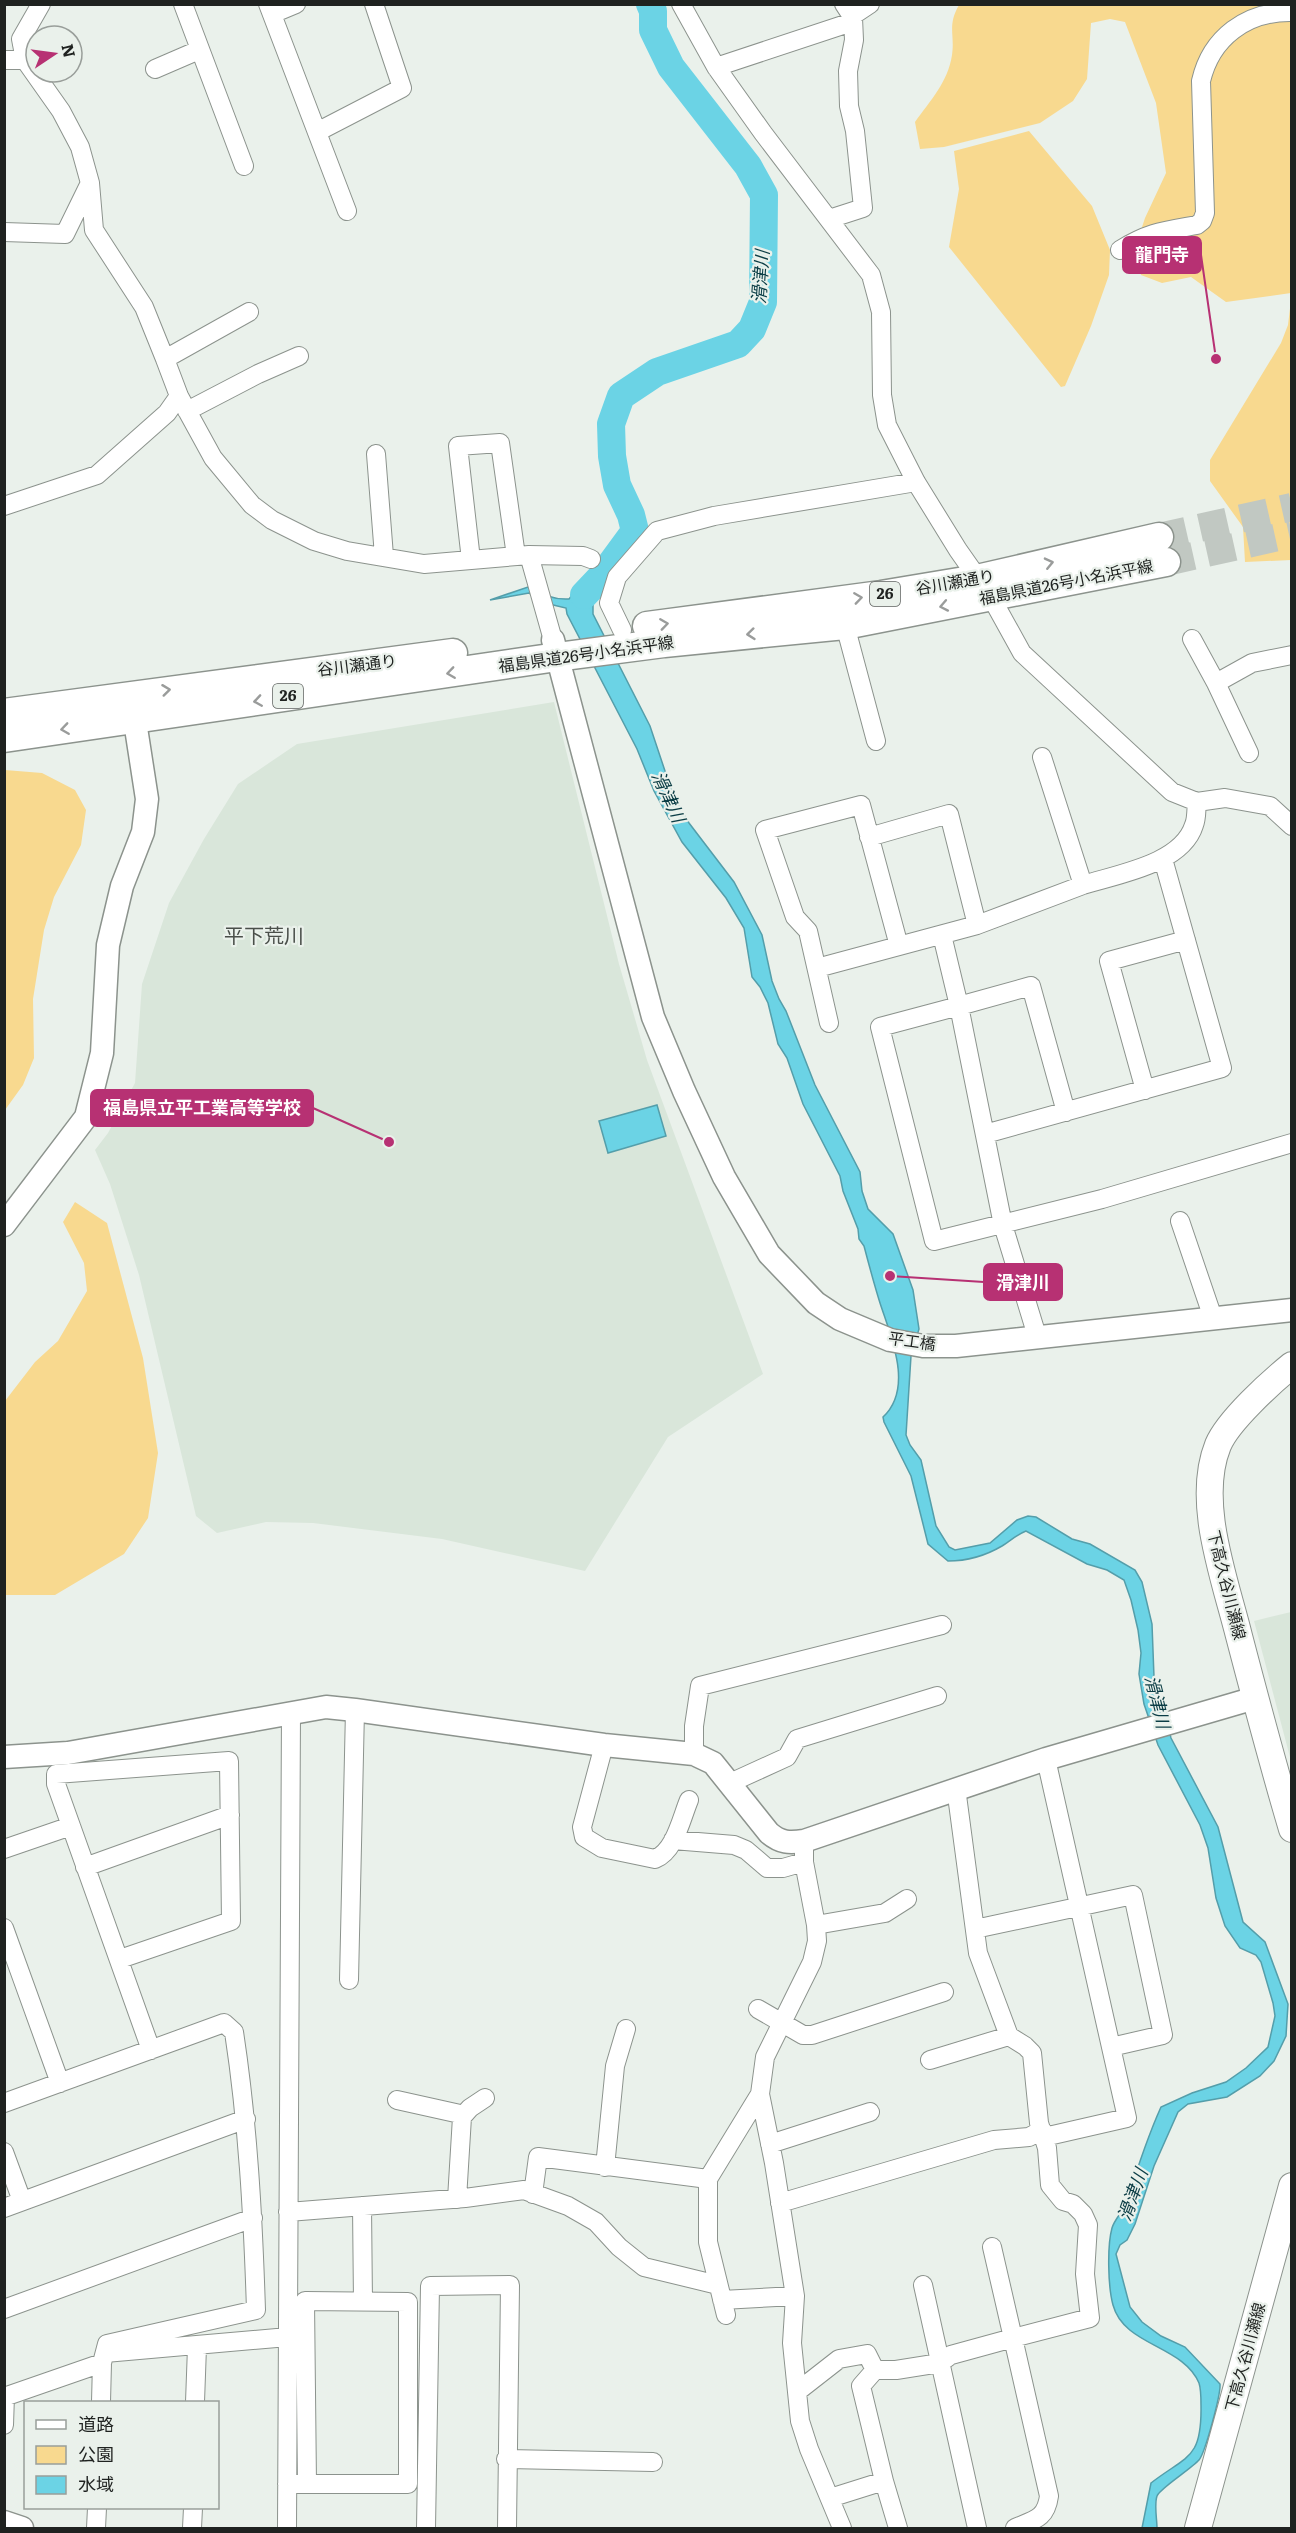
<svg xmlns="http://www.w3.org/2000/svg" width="1296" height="2533" font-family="Literata,'Noto Sans JP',serif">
	<rect width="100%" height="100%" fill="#eaf1eb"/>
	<path fill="#d9e6da" d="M554,702L619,964L647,1060L763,1374L668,1437L585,1571L442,1539L313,1523L266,1522L217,1533L196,1516L139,1275L110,1184L95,1150L108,1133L135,1083L142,984L169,903L204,839L238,784L297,744Z
		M1291,1612H1292L1291,1761L1254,1621Z"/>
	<path fill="#f8d98f" d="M959,5H1291V293L1226,302L1191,277L1162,283L1141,275L1134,251L1145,218L1166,173L1156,103L1125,22L1110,19L1091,23L1087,79L1073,101L1040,123L944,147L920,149L915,122C930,101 948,82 952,55C955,34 947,26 959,5Z
		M1029,131L1092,206L1110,250L1109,275L1091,326L1065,386L1061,387L949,247L959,189L954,151Z
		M1291,300V560L1245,562L1243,527L1210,481V460L1281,343L1288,325Z
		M5,770L42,773L75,790L86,810L81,845L54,897L44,930L33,999L34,1058L23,1085L5,1110Z
		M75,1202L107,1223L143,1358L158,1453L148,1518L124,1554L55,1595H5V1401L35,1362L58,1341L87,1291L84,1263L63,1222Z"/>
	<path fill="#6bd3e5" stroke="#549eaa" stroke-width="1.5" d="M601,560L615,569L593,601V614L650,726L674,798L689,823L734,882L762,935L772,981L779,999L786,1011L815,1085L860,1172L862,1191L868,1209L893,1234L913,1290L919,1329L911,1356L906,1435L910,1445L921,1460L936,1526L949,1547L955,1550L990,1543L1017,1520L1028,1516L1036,1517L1072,1539L1090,1544L1135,1570L1142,1582L1152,1624L1154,1677L1171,1738L1218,1827L1243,1922L1265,1942L1288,2004L1286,2036L1274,2061L1260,2076L1227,2097L1188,2104L1178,2112L1154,2166L1135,2224L1127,2240L1120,2245L1116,2254L1130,2307L1142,2322L1161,2336L1185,2347L1220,2384C1221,2394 1205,2453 1199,2460C1191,2469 1159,2489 1157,2496C1154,2505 1157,2519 1157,2528H1142L1151,2483C1187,2455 1202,2460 1201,2405C1201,2398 1201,2389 1199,2383C1183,2345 1124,2346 1113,2305C1108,2287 1107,2246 1112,2228C1115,2218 1124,2211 1127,2201C1137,2169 1147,2138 1161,2107L1192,2093L1226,2082L1246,2068L1268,2047L1275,2016L1273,2003L1261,1962L1256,1955L1240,1948L1225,1926L1216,1898L1208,1848L1200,1825L1158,1745L1144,1704L1139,1674L1141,1653L1138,1630L1131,1600L1124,1580L1107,1570L1087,1564L1026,1531C1016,1535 1010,1541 1002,1546C985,1556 967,1561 948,1561L928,1544L911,1476L884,1422L883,1417C914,1388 891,1337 880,1303C874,1284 869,1265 864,1246L859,1239L858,1229L843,1191L840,1176L803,1104L787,1058L778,1044L768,1003L760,987L752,977L744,928L726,898L682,842L654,791L637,749L567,614L566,608L549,604L529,593L490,600L528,587C541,594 553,600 569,599Z
		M657,1105L666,1136L608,1153L599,1121Z"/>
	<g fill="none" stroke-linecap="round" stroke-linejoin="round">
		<path stroke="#6bd3e5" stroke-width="28" d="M584,595L602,576L635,531L631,515L617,485L612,456L611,424L621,396L657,372L738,344L752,329L763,302L764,195L748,166L671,67L653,30V11L650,4"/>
		<path stroke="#c1c8c2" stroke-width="28" stroke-dasharray="28 14" stroke-linecap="butt" d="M1159,537L1292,507
			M1166,562L1292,534"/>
		<defs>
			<path id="minor" d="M41,4L21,39L25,60L61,111L80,147L90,183L94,230L144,307L165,359
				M183,4L244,166
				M268,4L347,211
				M681,4L716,67L763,133L871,275L881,312L882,395L887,425L916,482L958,550L991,597L1022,653L1172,792L1197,802L1225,798L1270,806L1292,826
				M272,14L296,4
				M4,60H25
				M716,67L849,23L855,14L870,4
				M155,69L199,50
				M317,132L402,88L374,4
				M829,219L863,208L855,131L849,106L848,71L854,40L853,18L844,4
				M4,232L65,234L89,185
				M1120,250C1149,232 1164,231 1197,225L1202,221L1205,213L1201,81C1211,38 1246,11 1292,12
				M249,312L165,359L179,396L213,458L252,505L272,520L314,541L347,551L424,564L529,555L553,640
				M187,411L258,374L299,356
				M376,454L384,556
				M4,506L97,475L167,413L179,396
				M529,555L583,556L591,559
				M471,560L458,446L500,443L516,556
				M845,625L876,741
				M622,630L609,603L617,577L657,531L714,516L916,482
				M1192,639L1216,683
				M1249,753L1216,683L1252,663L1292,655
				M1042,757L1083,885C1118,874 1182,864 1194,825C1197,818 1196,809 1197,802
				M869,837L949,814L977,925
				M942,935L959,1006L880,1027L934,1241L1102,1199L1292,1143
				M817,968L977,925L1083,885
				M829,1023L808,931L795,917L765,830L861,805L899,946
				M1145,1090L1109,961L1186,940
				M985,1134L1222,1068L1163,859
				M1180,1221L1213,1318
				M1037,1336L1003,1225L959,1006L1031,986L1066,1112
				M604,1745L582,1827L584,1837L602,1848L655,1859C675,1851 681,1819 689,1800
				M694,1754V1726L700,1686L942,1625
				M730,1783L787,1757L797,1739L937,1696
				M956,1788L978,1953L1009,2036L1025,2046L1032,2053L1039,2123L1047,2148L1050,2185L1063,2201L1073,2204L1083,2214L1088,2225L1085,2274L1090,2318L1013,2338L992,2247
				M673,1840L734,1845L746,1850L767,1868H783L804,1862
				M804,1841V1862L816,1925L817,1941L812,1962L765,2057L760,2094L774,2163L795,2296L792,2343L800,2421L809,2449L842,2528
				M4,1849L71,1826
				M85,1867L230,1815
				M816,1925L885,1913L907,1899
				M4,1928L60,2083
				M975,1929L1133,1895L1163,2035L1111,2047
				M120,1959L231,1921L229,1761L56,1774V1784L151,2050
				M349,1980L355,1710
				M758,2009L803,2035H812L944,1992
				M930,2060L1009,2036
				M397,2100L460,2114L462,2117L457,2199
				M4,2103L224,2023L234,2032C248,2124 253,2217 256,2310L107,2344L102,2363L101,2402
				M462,2117L470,2108L485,2098
				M1044,2137L1127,2118L1046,1759
				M770,2144L870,2112
				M4,2152L22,2201
				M605,2167L615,2066L626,2029
				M533,2194L538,2157L708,2179
				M780,2203L994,2140L1029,2137L1042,2130
				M362,2206L363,2302
				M4,2208L246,2119
				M288,2212L465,2198L524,2190L568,2206L596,2222L619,2247L644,2267L718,2285
				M923,2285L977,2528
				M722,2300L795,2296
				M4,2309L253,2218
				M726,2315L708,2242V2179L760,2094
				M105,2353L288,2337
				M798,2391L839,2359L867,2354L875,2370
				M4,2397L102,2363
				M195,2402L197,2347
				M4,2425L5,2396
				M506,2459L653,2462
				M287,2484H408V2302L305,2301L307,2484
				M830,2498L884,2481
				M96,2528L97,2508
				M192,2528L193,2508
				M287,2528L291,1712
				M426,2528L430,2286L510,2285L507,2528
				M898,2528L884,2481L861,2386L875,2370H896L940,2363L951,2355L1013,2338L1049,2496C1046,2519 1034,2520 1015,2528"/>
			<path id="tertiary" d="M553,640L653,1017L684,1091L724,1177L769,1254L816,1303L840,1319L890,1340L923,1346H956L1292,1310
				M4,1225L86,1117L102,1053L108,945L122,886L143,832L147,799L132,702
				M4,1757L68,1753L326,1707L355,1710L604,1745L694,1754L713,1763L769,1833C781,1843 789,1843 804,1841L1046,1759L1255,1698
				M4,2522L22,2528"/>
			<path id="secondary" d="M1292,1365C1271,1382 1228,1421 1218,1445C1195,1502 1225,1579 1239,1636C1256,1701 1273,1765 1292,1829
				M1198,2528L1292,2186"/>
			<path id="primary" d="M647,626L881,595L977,579L1159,537
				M4,713L453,653
				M4,738L557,657L664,643L845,625L1166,562"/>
		</defs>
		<use href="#minor" stroke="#8c938d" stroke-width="20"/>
		<use href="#tertiary" stroke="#8c938d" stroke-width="25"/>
		<use href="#secondary" stroke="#8c938d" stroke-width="28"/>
		<use href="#primary" stroke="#8c938d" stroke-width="31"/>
		<use href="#minor" stroke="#fff" stroke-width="18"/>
		<use href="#tertiary" stroke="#fff" stroke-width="22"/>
		<use href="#secondary" stroke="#fff" stroke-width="26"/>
		<use href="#primary" stroke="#fff" stroke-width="28"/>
	</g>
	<defs><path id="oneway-chevron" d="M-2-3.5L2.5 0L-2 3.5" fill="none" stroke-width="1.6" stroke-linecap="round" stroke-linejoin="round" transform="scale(1.5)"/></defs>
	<g stroke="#9a9c9b">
		<use href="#oneway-chevron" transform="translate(1049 563) rotate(-13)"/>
		<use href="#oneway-chevron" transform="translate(858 598) rotate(-8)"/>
		<use href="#oneway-chevron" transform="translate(944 606) rotate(169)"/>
		<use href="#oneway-chevron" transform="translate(664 624) rotate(-8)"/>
		<use href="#oneway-chevron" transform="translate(751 634) rotate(174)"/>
		<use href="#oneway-chevron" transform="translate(451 673) rotate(172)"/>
		<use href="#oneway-chevron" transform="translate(166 690) rotate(-7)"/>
		<use href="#oneway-chevron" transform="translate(258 701) rotate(171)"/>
		<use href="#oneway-chevron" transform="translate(65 729) rotate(172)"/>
	</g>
	<g text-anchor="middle" stroke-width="4.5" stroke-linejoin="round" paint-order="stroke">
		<g fill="#eaf1eb" stroke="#5c605d" stroke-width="1.5">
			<rect x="870" y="582" width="30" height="24" rx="4.5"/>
			<rect x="273" y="684" width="30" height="24" rx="4.5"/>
		</g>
		<g font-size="15" font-weight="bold" fill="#1f2220">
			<text x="885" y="599">26</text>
			<text x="288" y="701">26</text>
		</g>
		<g font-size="16" fill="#1f2220" stroke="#eaf1eb">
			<text transform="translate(955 582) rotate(-10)" y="6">谷川瀬通り</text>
			<text transform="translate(1066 582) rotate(-11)" y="6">福島県道26号小名浜平線</text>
			<text transform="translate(586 654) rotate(-8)" y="6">福島県道26号小名浜平線</text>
			<text transform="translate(357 665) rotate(-7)" y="6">谷川瀬通り</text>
			<text transform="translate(912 1341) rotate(8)" y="6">平工橋</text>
			<text transform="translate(1227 1585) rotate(76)" y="6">下高久谷川瀬線</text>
			<text transform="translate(1245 2357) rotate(-75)" y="6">下高久谷川瀬線</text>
		</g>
		<g font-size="18" font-style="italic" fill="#0b3d45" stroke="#eaf1eb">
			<text transform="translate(761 277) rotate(-86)" y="6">滑津川</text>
			<text transform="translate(668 797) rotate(65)" y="6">滑津川</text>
			<text transform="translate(1157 1702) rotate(76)" y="6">滑津川</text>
			<text transform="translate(1133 2195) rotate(-70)" y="6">滑津川</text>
		</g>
		<g font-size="20" fill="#4a4f4a" stroke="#eaf1eb">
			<text x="264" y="943">平下荒川</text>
		</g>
	</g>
	<path fill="none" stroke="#b73173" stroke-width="2" d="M1216 359L1201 255M389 1142L313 1108M890 1276L984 1282"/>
	<g fill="#b73173" stroke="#eaf1eb" stroke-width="2">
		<circle cx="1216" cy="359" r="6"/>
		<circle cx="389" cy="1142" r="6"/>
		<circle cx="890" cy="1276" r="6"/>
	</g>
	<g fill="#b73173" stroke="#b73173" stroke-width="2">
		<rect x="1123" y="237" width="78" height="36" rx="6"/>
		<rect x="91" y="1090" width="222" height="36" rx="6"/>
		<rect x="984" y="1264" width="78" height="36" rx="6"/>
	</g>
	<g font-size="18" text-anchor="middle" font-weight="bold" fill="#fff">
		<text x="1162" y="261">龍門寺</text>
		<text x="202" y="1114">福島県立平工業高等学校</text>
		<text x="1023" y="1289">滑津川</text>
	</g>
	<rect width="1296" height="2533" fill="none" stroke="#1f2220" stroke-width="12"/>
	<rect x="24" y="2401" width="195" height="108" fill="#eaf1eb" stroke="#999e9a" stroke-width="1.5"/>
	<rect x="36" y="2420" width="30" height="9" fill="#ffffff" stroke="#999e9a" stroke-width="1.5"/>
	<text x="78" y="2431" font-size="18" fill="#1f2220">道路</text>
	<rect x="36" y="2446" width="30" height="18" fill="#f8d98f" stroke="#999e9a" stroke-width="1.5"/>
	<text x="78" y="2461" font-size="18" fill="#1f2220">公園</text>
	<rect x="36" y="2476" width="30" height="18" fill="#6bd3e5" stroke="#999e9a" stroke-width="1.5"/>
	<text x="78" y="2491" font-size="18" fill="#1f2220">水域</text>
	<g transform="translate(54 54) rotate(77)"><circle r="28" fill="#eaf1eb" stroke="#999e9a" stroke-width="1.5"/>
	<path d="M0-4.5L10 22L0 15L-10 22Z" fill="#b73173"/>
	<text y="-9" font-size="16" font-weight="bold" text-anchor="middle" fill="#1f2220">N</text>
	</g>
</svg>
